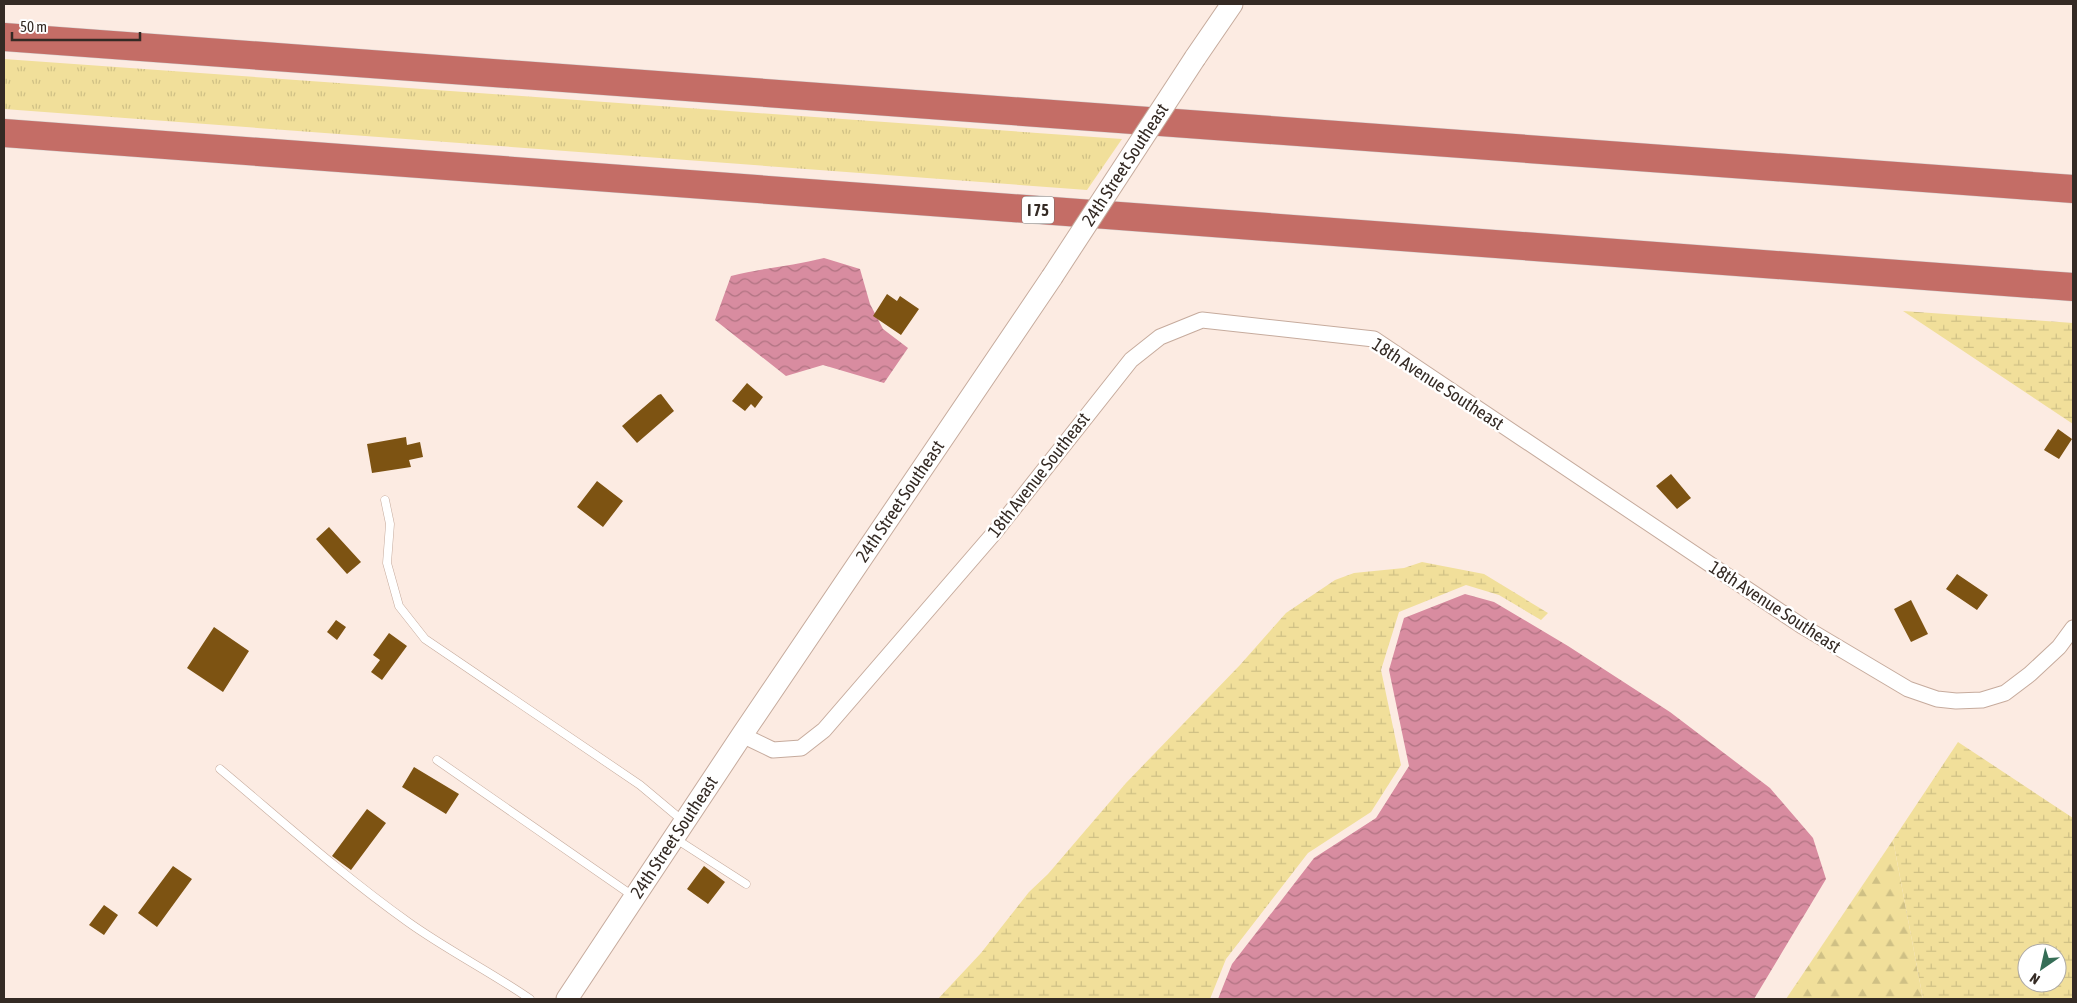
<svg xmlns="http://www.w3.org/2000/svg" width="2077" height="1003" font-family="'Asap Condensed',sans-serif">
	<defs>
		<pattern id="grass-tufts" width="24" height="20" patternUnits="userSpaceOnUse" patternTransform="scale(1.25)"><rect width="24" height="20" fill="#f1df9a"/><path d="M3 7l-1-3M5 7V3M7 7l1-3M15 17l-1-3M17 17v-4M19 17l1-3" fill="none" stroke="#cfc085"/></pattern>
		<pattern id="forest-firs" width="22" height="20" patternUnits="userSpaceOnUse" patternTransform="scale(1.25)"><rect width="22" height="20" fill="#f1df9a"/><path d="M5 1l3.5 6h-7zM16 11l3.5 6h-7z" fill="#cfc085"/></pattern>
		<pattern id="wetland-marsh" width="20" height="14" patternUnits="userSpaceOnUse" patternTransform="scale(1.25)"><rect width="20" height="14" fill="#f1df9a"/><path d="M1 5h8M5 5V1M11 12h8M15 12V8" fill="none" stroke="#cfc085"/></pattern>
		<pattern id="water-waves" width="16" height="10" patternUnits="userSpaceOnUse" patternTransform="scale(1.25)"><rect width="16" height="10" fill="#d88ca0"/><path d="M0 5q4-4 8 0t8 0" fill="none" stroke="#b07382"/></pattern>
	</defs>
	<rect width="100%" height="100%" fill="#fcebe2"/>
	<path fill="url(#grass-tufts)" d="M4,59L1122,139L1087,190L4,109Z"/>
	<path fill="url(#forest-firs)" d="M1893,840L1923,999H1786Z"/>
	<path fill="url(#wetland-marsh)" fill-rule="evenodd" d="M1903,311L2073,323V424Z
		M1422,562L1484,574L1548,613L1541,620L1499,595L1466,585L1399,612L1381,670L1401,765L1371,812L1308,853L1226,959L1210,999H938L981,953L1029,892L1048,874L1126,783L1240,665L1286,613L1335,580L1354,573L1404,568Z
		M1958,742L2073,818V999H1923L1893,840ZM2027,953H2057V983H2027Z"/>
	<path fill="url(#water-waves)" d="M824,258L860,269L870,304L883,329L908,348L884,383L823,365L786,376L715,320L731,276C762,268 793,266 824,258Z
		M1465,594L1494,602L1568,646L1670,712L1770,788L1813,838L1826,879L1754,999H1218L1232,964L1314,858L1376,818L1409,766L1389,670L1404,618Z"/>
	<path fill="#7d5312" d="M887,294L897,301L900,296L919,309L901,335L873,316Z
		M747,383L763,397L755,408L751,404L745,411L732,401Z
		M661,394L674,411L637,443L622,426L658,395Z
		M2058,429L2072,439L2059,459L2044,450Z
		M406,437L407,445L420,442L423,457L409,460L411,467L372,473L367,444Z
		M1671,474L1691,498L1677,509L1656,486Z
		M597,481L623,501L603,527L577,507Z
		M329,527L361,562L347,574L316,539Z
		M1957,574L1988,595L1977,610L1946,589Z
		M1911,600L1928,634L1911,642L1894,609Z
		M336,620L346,627L337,640L327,632Z
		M214,627L249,651L223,692L187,668Z
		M389,633L407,646L382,680L371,672L380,660L373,655Z
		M414,767L459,794L446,814L402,787Z
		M367,809L386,823L351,870L332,856Z
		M173,866L192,879L157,927L138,913Z
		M704,866L725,882L708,904L687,889Z
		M104,905L118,915L104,935L89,925Z"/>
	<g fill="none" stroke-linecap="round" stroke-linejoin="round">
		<defs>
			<path id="lane" d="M385,500L390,524L387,563L399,606L425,639L640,785L683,821
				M437,760L633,896
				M220,769C282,821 342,875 408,922C447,950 491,972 530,999
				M676,839L746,884"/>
			<path id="street" d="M742,735L773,750L801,748L824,730L995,532L1131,360L1160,337L1202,320L1374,339L1802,626L1908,689L1937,699L1956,701L1982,700L2005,693L2030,674L2059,647L2073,628"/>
			<g id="secondary">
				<path d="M1195,58L1232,4"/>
				<path id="s1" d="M567,999L742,735L1052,277"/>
			</g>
			<path id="highway" d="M4,37L2073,189
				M4,133L2073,287"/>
		</defs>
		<use href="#lane" stroke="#c6ab9d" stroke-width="9"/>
		<use href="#street" stroke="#c6ab9d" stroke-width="17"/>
		<use href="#secondary" stroke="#c6ab9d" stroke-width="23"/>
		<use href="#highway" stroke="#d2d0cf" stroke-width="29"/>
		<use href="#lane" stroke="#fff" stroke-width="8"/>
		<use href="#street" stroke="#fff" stroke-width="15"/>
		<use href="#secondary" stroke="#fff" stroke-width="21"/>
		<use href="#highway" stroke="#c46d66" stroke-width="28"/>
		<defs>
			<g id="secondary-bridge">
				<path id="s2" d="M1052,277L1195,58"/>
			</g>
		</defs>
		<use href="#secondary-bridge" stroke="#c6ab9d" stroke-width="23" stroke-linecap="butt"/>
		<use href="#secondary-bridge" stroke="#fff" stroke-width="21"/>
	</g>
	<g text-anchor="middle" stroke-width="5" stroke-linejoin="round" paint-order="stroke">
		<rect fill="#fff" stroke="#716a66" stroke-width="1" x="1022" y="196.5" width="32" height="27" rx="4"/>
		<g font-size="16" font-weight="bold" fill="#342a24">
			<text x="1038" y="216">I 75</text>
		</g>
		<g font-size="18" fill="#342a24" stroke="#fff">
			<text dy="6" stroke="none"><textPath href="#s2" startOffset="134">24th Street Southeast</textPath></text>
			<text transform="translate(1438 384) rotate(33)" y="6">18th Avenue Southeast</text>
			<text transform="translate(1039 475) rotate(-52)" y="6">18th Avenue Southeast</text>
			<text dy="6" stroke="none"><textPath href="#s1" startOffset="599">24th Street Southeast</textPath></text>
			<text transform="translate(1775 607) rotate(33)" y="6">18th Avenue Southeast</text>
			<text dy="6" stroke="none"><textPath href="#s1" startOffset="194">24th Street Southeast</textPath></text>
		</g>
	</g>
	<rect width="2077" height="1003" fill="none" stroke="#342a24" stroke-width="10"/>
	<g transform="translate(2042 968) rotate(214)"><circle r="24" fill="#ffffff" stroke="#aeaaa7"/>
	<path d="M0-4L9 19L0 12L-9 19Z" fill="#356d56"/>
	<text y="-8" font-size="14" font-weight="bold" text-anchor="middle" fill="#342a24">N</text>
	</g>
	<path d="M12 32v8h128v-8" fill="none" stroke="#342a24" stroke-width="2.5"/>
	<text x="20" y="32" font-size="15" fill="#342a24" stroke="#ffffff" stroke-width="4" paint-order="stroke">50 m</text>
</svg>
